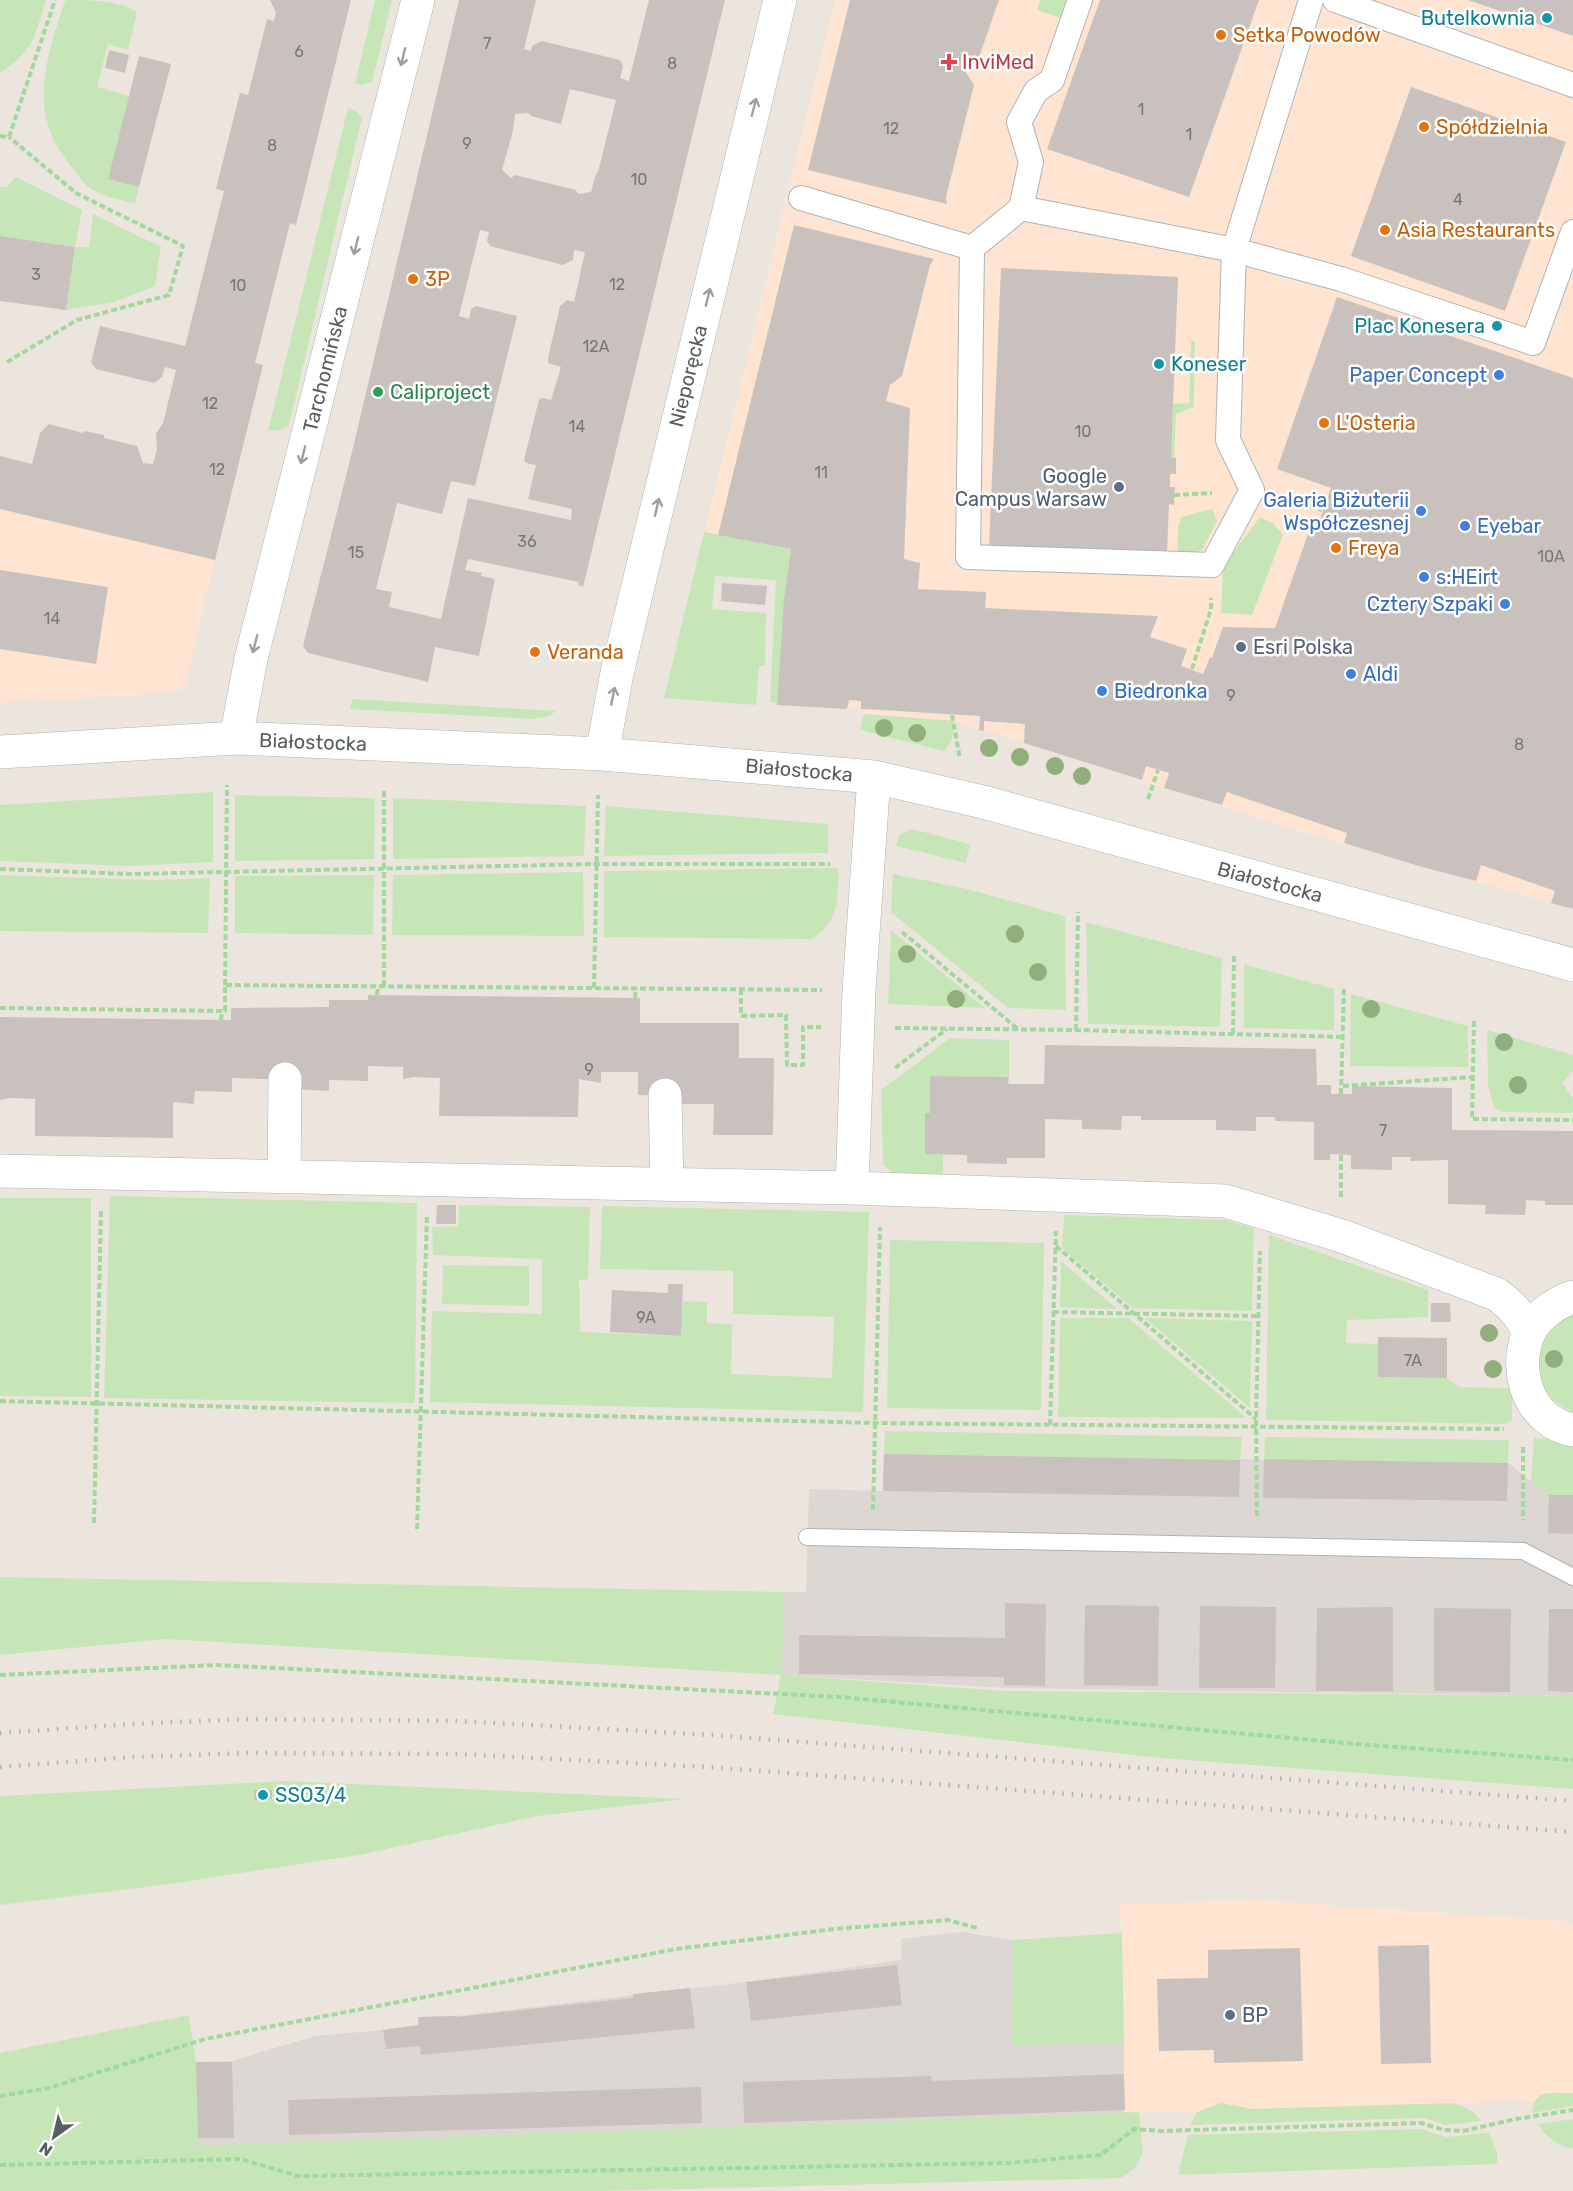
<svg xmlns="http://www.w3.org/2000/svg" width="1573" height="2191" font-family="Rubik,sans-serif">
	<rect width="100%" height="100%" fill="#ece5de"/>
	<path fill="#ffe5d1" d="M835,0H1573V909L1303,832L954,721L864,714V710L861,709L777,705L791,550L704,532Z
		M0,456L227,511L184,689L169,693L0,703Z
		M1255,1900L1573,1922V2100L1253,2109L1221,2103L1197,2112L1124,2113L1122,1933L1119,1905Z"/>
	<path fill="#dcd7d3" d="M884,1454L1508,1463L1549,1495H1573V1696L1005,1688L782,1675L784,1592H806L809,1489L883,1491Z
		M962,1932L1014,1940L1012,2045L1124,2043V2113L198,2146L196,2062L232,2061L315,2036L383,2030L418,2025V2017L456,2016L746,1982L902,1960L901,1939Z"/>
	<path fill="#c7e6b8" d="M0,0H46C35,36 33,52 0,73Z
		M66,0C89,0 119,0 137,12L128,50L108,44L97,87L129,96L108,179L139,187L135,203C121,200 103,197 91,189C82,183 74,169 67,161C27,109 47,58 64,3Z
		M375,0H392L372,82L363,85L355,84Z
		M1040,0H1076L1060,18L1037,10Z
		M348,108L355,110L362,118L289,425L279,430L268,431Z
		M16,177L82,210L75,247H89L93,214L161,247L155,286L114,302L66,310L75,247L0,236V187H6Z
		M1195,341L1194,407L1176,414L1174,458L1171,457L1173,404L1189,403L1191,342Z
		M1212,509L1217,521L1202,550L1177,560L1178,528L1181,517Z
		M1260,517L1274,524L1283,535L1252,615L1221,613L1223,566Z
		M704,532L791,549L777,703L770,702L776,580L715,576L712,609L766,613L765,666H759L756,705L664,698Z
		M352,699L556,711L549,716L533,719L350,709Z
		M864,714L954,721L952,740L944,751L860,730Z
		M213,792V862L132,866L0,861V805Z
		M235,795L375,798L374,859L235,861Z
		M393,798L586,806L584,856L393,859Z
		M606,806L828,824V853L604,856Z
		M912,829L970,844L966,863L896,846L899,835Z
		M836,868L839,873C837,901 839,923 811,939L604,937V871Z
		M583,872L584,936L392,935L393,875Z
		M893,874L963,888L1065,916L1066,1010L1008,1008L891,912Z
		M0,875L150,880L210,878L208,933L0,931Z
		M374,875L373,935L235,933V876Z
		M1086,922L1222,958L1220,1027L1088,1024Z
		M891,930L985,1008L888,1004Z
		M1244,964L1334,989V1030L1244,1028Z
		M1351,994L1468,1026V1067L1350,1066Z
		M1487,1030L1573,1055V1071L1562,1083L1573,1098V1113L1502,1112L1494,1108L1488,1085Z
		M950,1038L1009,1040V1077L930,1076V1113L925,1114V1153L943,1154V1178L895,1176L883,1164L881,1090Z
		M110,1196L417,1203L415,1403L104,1398Z
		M0,1198H91V1397L0,1396Z
		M459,1205L590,1207L588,1279L579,1280L580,1332L680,1336L683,1301L707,1302V1323L732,1324L731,1374L832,1378L834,1317L733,1314V1271L600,1269L602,1206L869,1212L863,1412L430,1402L432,1311L542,1314V1259L433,1255L432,1227L458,1226Z
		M1064,1215L1225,1220L1254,1228L1252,1311L1133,1308L1062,1248Z
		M1269,1235L1428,1290V1317L1347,1320L1346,1343L1378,1344V1377L1447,1378L1459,1387L1512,1388V1420L1504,1424L1266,1420Z
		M890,1240L1044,1243L1041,1410L887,1408Z
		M1061,1261L1117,1309L1060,1307Z
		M443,1265L529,1266V1306L442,1304Z
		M1573,1310V1412C1557,1405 1539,1390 1537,1371C1536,1361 1540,1348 1542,1338Z
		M1060,1318H1128L1247,1418L1058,1417Z
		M1145,1318L1252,1321L1250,1408Z
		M885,1431L1242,1437L1240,1460L884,1454Z
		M1265,1437L1509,1440L1508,1463L1264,1459Z
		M1534,1438L1573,1441V1495H1549L1531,1481Z
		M0,1577L784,1592L782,1675L1005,1691L1573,1696V1789L1160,1758L773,1714L781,1675L165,1639L0,1655Z
		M284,1781L686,1799L537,1816L359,1855L162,1885L0,1905V1796Z
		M1122,1933L1124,2043L1011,2045L1014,1940Z
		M189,2015L196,2062L199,2146L1139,2112L1143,2153L1136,2167L1121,2178L599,2191H0V2053Z
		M1573,2093V2106L1532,2113C1535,2087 1552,2094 1573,2093Z
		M1221,2103L1253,2109L1453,2103C1464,2107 1475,2111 1481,2121L1445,2125L1424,2118L1190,2125L1197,2112Z
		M1573,2119V2148C1557,2146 1547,2138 1538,2124Z
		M1421,2129L1446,2137L1489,2133L1497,2153V2164L1178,2175L1188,2135Z"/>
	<path fill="#c9c1be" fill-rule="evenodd" d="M270,0H351L296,225L290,223L255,363L263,365L215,560L0,509V456L32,464L40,433L49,424L83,433L84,431L104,435V438L137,446L143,463L153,464L157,450L156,434L163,423L176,370L165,367L162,377L154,383L96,369L91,362L100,326L185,346L224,191L216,189L240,93L248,95L267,19L274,21L276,13Z
		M459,0H536L524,49L531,51L532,46L542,41L620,60L623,66L620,78L629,81L649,0H725L583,587L578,585L579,582L468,559L465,570L482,573L481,576L495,579L479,656L435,647L428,682L308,653L303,646L351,456ZM570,89L616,100L598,172L596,174L591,192L578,194L576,190L515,175L511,178L502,170L513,131L515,114L528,113L531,116L561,124ZM480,230L489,232L487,241L490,246L563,265L573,260L574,250L585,252L574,302L567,300L560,306L548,358V363L561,367L551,400L542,398L539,399L524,460L526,463L536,465L528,499L572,509L571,520L468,498L441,619L389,607L392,592L376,589L397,503L442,514L451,481L475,486L517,316L476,306L471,309L469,319L459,316Z
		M850,0H999L979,57L971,56L966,73L974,85L946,197L947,204L808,170Z
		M1100,0H1259L1189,197L1047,149Z
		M1468,0H1573V36Z
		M109,50L129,55L125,73L105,68Z
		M139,56L171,64L139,187L108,179Z
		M1411,87L1566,142L1505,311L1351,256Z
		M794,225L934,259L930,265L902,376L890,385L886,401L910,408L904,559L920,563L918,589L986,592L985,608L1158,616L1150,637L1187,649L1181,666L1203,674L1210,657L1212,658L1223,627L1275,628L1309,531L1315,533L1331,488L1277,469L1337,297L1573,378V909L1551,903L1555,891L1481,865L1476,881L1422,867L1344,843L1347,833L1227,792L1222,805L1164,788L1169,773L1146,766L1142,780L1024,743L1025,724L984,721V731L979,730L980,716L864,709H861V701L849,700L847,709L777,705L784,600L791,549L718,535Z
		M0,236L75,247L66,310L0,301Z
		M1001,268L1178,277L1171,457L1176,458V474H1170V487H1175L1174,505L1169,504L1167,553L989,547Z
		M0,570L108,587L96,664L0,649Z
		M722,583L767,586L765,605L721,601Z
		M368,995L640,998V1023H739V1058H774L773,1135H713L714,1104H675V1096L638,1095V1072H601V1083L579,1079L578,1117L439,1116L440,1078L413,1077L403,1079V1067L368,1066V1081L329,1080V1091L292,1089V1080L232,1078V1092L195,1091L194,1104L173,1102V1138L35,1136V1099L10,1098L0,1100V1017L231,1020V1008L329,1007V1000H368Z
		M1045,1045L1316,1049L1317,1085H1331V1094H1352V1086L1452,1088V1130L1573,1131V1205H1545V1201L1526,1200L1525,1215L1485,1214L1486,1205L1448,1204V1160L1410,1161L1411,1157H1392V1170L1351,1169V1155L1330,1154V1160H1314V1122L1275,1121V1117H1256V1131L1216,1130V1120H1141V1116H1122L1121,1130L1082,1129V1120L1045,1119V1158H1007V1164L967,1163V1155L925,1154V1113H930V1076L1009,1077L1008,1084H1044Z
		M437,1205H456V1224H436Z
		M668,1284H683L681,1336L610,1332L612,1290L668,1293Z
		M1431,1303H1450L1451,1322H1431Z
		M1378,1337L1447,1338V1378L1378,1377Z
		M884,1454L1240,1460L1239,1497L883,1491Z
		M1264,1459L1508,1463L1507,1501L1263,1498Z
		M1549,1495H1573V1534L1548,1533Z
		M1005,1603L1046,1604L1045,1686L1004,1685V1677L799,1674V1635L1005,1638Z
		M1085,1605L1159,1606L1158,1686L1084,1685Z
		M1200,1606L1276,1607L1275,1688H1199Z
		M1393,1607V1691H1316L1317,1608Z
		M1434,1608L1511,1609L1510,1692L1434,1691Z
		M1549,1609H1573V1692L1548,1691Z
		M254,1790H272V1799L254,1800Z
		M1429,1945L1431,2063L1381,2064L1378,1946Z
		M1300,1948L1303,2061L1214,2063V2050L1159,2051L1157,1979L1208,1978V1950Z
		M897,1965L902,2005L751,2021L746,1982Z
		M690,1988L695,2028L421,2055L420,2046L386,2049L383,2030L419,2025L418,2017L456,2016V2017L633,1998V1994Z
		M196,2062H232L234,2138H198Z
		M1124,2074L1125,2110L744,2123L743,2082L931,2076L932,2081Z
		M701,2087L702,2123L289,2135L288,2100Z"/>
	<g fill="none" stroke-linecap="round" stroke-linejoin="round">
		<defs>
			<path id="service" d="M807,1537L1523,1551L1573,1577"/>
			<path id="pedestrian" d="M1080,0L1052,80L1036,91L1019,122L1031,162L1021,208L1234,250L1341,279L1533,343L1573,232
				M1335,0L1573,85
				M801,198L972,248
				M1021,208L972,248L968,557L1212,565L1252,490L1228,440L1234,250L1311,0"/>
			<path id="minor" d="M236,738L251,659L418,0
				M0,752L236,738L602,754L874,777L983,802L1573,965
				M602,754L617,673L780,0
				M665,1095L667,1184
				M0,1171L852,1188L1225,1201L1342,1236L1496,1294C1513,1306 1519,1314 1529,1332
				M284,1177L285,1079
				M852,1188L859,990L874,777
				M1573,1297C1555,1303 1535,1317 1528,1335C1513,1373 1530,1422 1573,1430"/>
		</defs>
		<use href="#service" stroke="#adb3b6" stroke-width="18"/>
		<use href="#pedestrian" stroke="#adb3b6" stroke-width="26"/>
		<use href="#minor" stroke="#adb3b6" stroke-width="34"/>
		<path stroke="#9fd99b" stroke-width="4" stroke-dasharray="6 3" stroke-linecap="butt" d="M0,136L9,137L55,0
			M7,362L77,320L169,295L183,246L76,193L9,137
			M1174,495L1212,493
			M1284,499L1322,510
			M1192,669L1211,609V598
			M952,715L960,759
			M1148,799L1158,770
			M0,869L130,874L595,864H830
			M902,932L1018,1029
			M225,985L227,785
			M384,986V790
			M594,988L598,795
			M741,989V1016L786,1015L787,1065H803V1027H821
			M377,995L378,986
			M635,998L636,988
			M0,1008L225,1011V985L822,990
			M221,1020L222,1011
			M1474,1021L1472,1119L1573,1120
			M895,1028L1076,1030L1344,1037
			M1076,1030L1078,912
			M1233,1034L1234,956
			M895,1068L947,1029
			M1343,1086L1473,1077
			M1341,1094L1344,986
			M1341,1155V1197
			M1056,1246L1256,1419
			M1053,1312L1258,1316
			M0,1401L876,1423L1504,1429
			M1050,1425L1056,1231
			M1523,1447V1520
			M873,1510L880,1227
			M1257,1516L1256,1420L1260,1251
			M94,1523L101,1209
			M417,1529L427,1216
			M0,1675L216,1665L840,1697L1356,1744L1573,1760
			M0,2096L49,2088L205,2039L676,1949L834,1929L948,1920L977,1928
			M0,2165L240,2159L298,2176L1008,2163L1101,2155L1134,2129L1161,2131L1421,2123L1444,2130L1463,2131L1516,2119L1573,2110"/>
		<use href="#service" stroke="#fff" stroke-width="16"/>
		<use href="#pedestrian" stroke="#fff" stroke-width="24"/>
		<use href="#minor" stroke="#fff" stroke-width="33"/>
		<path stroke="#afb0b1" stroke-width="4.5" stroke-dasharray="1.5 8" stroke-linecap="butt" d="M0,1733L131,1724L246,1719L459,1721L712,1735L1573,1801
			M0,1767L133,1757L247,1753L458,1754L708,1767L1573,1832"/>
	</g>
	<g fill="#90af7d">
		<circle cx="884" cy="728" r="9"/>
		<circle cx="917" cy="733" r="9"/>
		<circle cx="989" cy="748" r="9"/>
		<circle cx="1020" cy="757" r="9"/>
		<circle cx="1055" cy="766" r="9"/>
		<circle cx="1082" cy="776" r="9"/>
		<circle cx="1015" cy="934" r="9"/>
		<circle cx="907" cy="954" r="9"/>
		<circle cx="1038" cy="972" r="9"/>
		<circle cx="956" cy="999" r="9"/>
		<circle cx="1371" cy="1009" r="9"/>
		<circle cx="1504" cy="1042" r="9"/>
		<circle cx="1518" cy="1085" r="9"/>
		<circle cx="1489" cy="1333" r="9"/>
		<circle cx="1554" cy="1359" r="9"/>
		<circle cx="1493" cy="1369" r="9"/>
	</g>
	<defs><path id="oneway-shaft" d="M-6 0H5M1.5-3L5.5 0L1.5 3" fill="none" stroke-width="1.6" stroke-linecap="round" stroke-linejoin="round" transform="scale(1.5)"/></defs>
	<g stroke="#9b9fa0">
		<use href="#oneway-shaft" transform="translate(403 57) rotate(104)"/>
		<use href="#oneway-shaft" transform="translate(754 107) rotate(-76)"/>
		<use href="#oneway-shaft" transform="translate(356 246) rotate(104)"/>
		<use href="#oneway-shaft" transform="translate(708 297) rotate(-76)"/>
		<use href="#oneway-shaft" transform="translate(303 455) rotate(104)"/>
		<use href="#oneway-shaft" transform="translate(657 507) rotate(-77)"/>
		<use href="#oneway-shaft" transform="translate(255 644) rotate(104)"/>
		<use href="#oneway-shaft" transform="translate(613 696) rotate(-79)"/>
	</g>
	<g fill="#0f9aa8" stroke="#fff" stroke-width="2">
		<circle cx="1547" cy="18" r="6"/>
		<circle cx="1497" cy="326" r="6"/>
		<circle cx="1159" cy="364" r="6"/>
		<circle cx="263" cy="1795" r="6"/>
	</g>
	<g fill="#e8710a" stroke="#fff" stroke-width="2">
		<circle cx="1221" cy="35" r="6"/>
		<circle cx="1424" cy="127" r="6"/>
		<circle cx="1385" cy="230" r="6"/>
		<circle cx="413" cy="279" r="6"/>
		<circle cx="1324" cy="423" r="6"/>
		<circle cx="1336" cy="548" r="6"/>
		<circle cx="535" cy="652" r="6"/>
	</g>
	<path fill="#e0444e" stroke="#fff" stroke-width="2" d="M946 53h6v6h6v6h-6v6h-6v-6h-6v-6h6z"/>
	<g fill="#3f7fe0" stroke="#fff" stroke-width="2">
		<circle cx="1499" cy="375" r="6"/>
		<circle cx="1421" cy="511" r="6"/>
		<circle cx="1465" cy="526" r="6"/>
		<circle cx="1424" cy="577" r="6"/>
		<circle cx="1505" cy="604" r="6"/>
		<circle cx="1351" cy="674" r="6"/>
		<circle cx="1102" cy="691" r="6"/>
	</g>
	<circle fill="#2e9e5b" stroke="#fff" stroke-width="2" cx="378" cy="392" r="6"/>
	<g fill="#5c6f8a" stroke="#fff" stroke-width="2">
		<circle cx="1119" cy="487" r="6"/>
		<circle cx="1241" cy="647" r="6"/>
		<circle cx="1230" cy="2015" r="6"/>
	</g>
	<g text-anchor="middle" stroke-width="5" stroke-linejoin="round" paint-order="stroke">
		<g font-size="16" fill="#747878">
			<text x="487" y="49">7</text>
			<text x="299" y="57">6</text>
			<text x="672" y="69">8</text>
			<text x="1141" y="115">1</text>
			<text x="891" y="134">12</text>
			<text x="1189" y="140">1</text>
			<text x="467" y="149">9</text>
			<text x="272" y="151">8</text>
			<text x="639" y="185">10</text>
			<text x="1458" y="205">4</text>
			<text x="36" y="280">3</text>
			<text x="617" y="290">12</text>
			<text x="238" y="291">10</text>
			<text x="596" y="352">12A</text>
			<text x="210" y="409">12</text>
			<text x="577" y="432">14</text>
			<text x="1083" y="437">10</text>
			<text x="217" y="475">12</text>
			<text x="821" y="478">11</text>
			<text x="527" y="547">36</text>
			<text x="356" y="558">15</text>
			<text x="1551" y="562">10A</text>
			<text x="52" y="624">14</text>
			<text x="1231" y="701">9</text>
			<text x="1519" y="750">8</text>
			<text x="589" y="1075">9</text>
			<text x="1383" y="1136">7</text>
			<text x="646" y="1323">9A</text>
			<text x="1413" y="1366">7A</text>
		</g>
		<g font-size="20" fill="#0d838f" stroke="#fff" text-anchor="end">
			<text x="1535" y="25">Butelkownia</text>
			<text x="1485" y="333">Plac Konesera</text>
			<text x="1171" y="371" text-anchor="start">Koneser</text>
			<text x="275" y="1802" text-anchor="start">SSO3/4</text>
		</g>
		<g font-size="20" fill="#c56008" stroke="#fff" text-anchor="start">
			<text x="1233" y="42">Setka Powodów</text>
			<text x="1436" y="134">Spółdzielnia</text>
			<text x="1397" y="237">Asia Restaurants</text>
			<text x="425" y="286">3P</text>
			<text x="1336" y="430">L'Osteria</text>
			<text x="1348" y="555">Freya</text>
			<text x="547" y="659">Veranda</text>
		</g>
		<g font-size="20" fill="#be3a42" stroke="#fff" text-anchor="start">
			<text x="962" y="69">InviMed</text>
		</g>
		<g font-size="20" fill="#585f61" stroke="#fff">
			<text transform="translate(325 369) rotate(-76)" y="7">Tarchomińska</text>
			<text transform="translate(688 376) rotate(-76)" y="7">Nieporęcka</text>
			<text transform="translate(313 742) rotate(2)" y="7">Białostocka</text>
			<text transform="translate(799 770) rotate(5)" y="7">Białostocka</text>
			<text transform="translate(1270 882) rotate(15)" y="7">Białostocka</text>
		</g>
		<g font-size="20" fill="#366cbe" stroke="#fff" text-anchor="start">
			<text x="1487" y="382" text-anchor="end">Paper Concept</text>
			<text x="1409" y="507" text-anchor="end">Galeria Biżuterii<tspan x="1409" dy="23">Współczesnej</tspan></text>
			<text x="1477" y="533">Eyebar</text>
			<text x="1436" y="584">s:HEirt</text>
			<text x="1493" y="611" text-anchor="end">Cztery Szpaki</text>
			<text x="1363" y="681">Aldi</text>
			<text x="1114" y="698">Biedronka</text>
		</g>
		<g font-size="20" fill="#27864d" stroke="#fff" text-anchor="start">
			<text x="390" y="399">Caliproject</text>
		</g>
		<g font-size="20" fill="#4e5e75" stroke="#fff" text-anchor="start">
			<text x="1107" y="483" text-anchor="end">Google<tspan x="1107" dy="23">Campus Warsaw</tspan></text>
			<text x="1253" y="654">Esri Polska</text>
			<text x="1242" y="2022">BP</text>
		</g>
	</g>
	<g transform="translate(54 2137) rotate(214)" stroke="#ffffff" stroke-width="4.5" paint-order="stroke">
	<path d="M0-4.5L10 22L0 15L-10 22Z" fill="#585f61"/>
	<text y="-9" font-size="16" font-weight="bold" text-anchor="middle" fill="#585f61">N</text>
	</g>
</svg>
